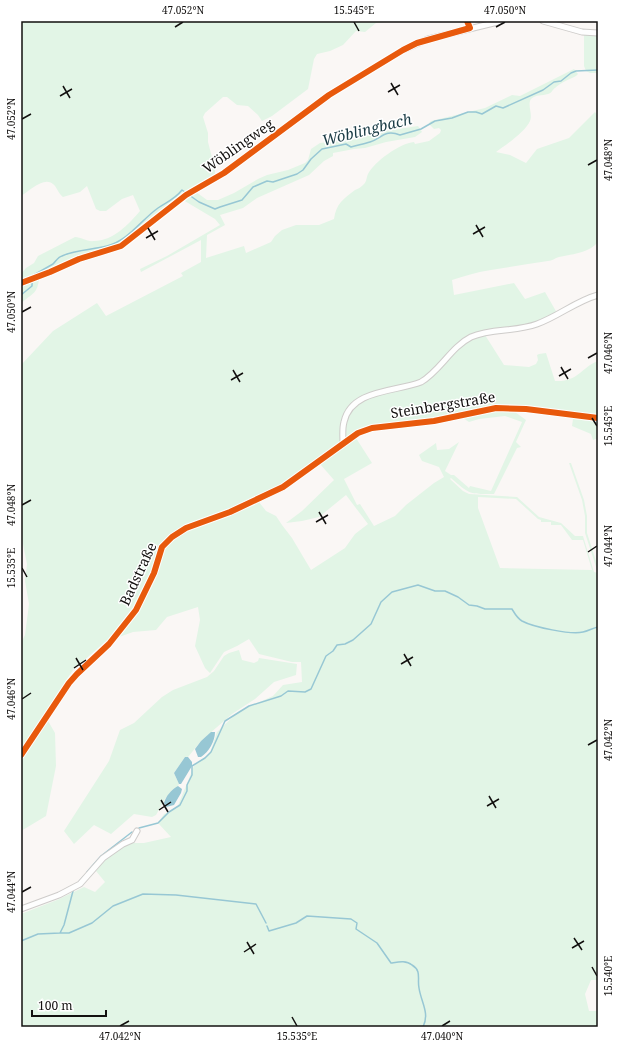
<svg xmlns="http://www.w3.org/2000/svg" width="619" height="1048" font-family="'Noto Serif',serif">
	<rect width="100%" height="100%" fill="#faf7f5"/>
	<path fill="#e2f5e6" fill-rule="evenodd" d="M21,21H415L387,22L376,23L365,32L356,31L343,45L330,51L317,54L314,59L308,89L272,116L262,121L258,115L248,106L237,105L227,97H223L205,113L203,117L208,133V142L215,169V177L120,244L78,257L40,274C37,294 36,291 21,303V274L26,268L34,263L38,256L75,237C81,237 87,242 94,241C113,241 129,224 140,211L133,195L122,199L106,211H100L96,209L87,186L80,192L63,197C58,193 57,187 53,184C44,176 29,191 21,196Z
		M584,34L598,35V73H590L586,71L584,66Z
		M574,69L578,74L576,76C570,79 560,83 555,88C552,90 552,93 548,94C542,96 536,94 531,99C527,105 533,114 530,121C526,131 506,145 496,152L510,155L526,163L537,149L569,138L595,112L598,116V242C589,253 573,254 559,257C555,258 552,261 548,261C529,264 509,267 491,270C477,272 465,276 452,280L454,295L514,283L525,299L545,292L557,313L537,323L471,336L424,379L372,393L346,413L340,442L308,468L282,485L254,500L259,502L266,511L276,516L282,525L292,538L311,570L345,548L355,534L368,524L346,495L319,517L302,521L286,523L302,511L334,480L320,464L356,438L372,463L344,479L357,505L360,504L374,526L395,516L406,505L434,483L444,477L439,467L422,461L419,455L436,443L437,450L449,449L459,442L445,471L451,475H454L469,488L470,486L491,491L522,422L505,416L479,419L469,422L463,418L497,410H515V412L526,420L516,442L521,447L517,448L494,494C470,494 470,495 451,478L450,479L463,491L469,494L517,497L539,517L561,523L575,536H583L594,572L598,573L585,533V516L582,500L569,463H571L584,500L587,516V533L598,567V980H591L585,994L589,1011H598V1027H21V914L57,900L84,887L95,892L105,882L96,871L105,859L129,843H144L171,837L158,823L164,814L177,808L194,766L210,753L217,732L239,711L273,696L283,685L302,682L301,662H292L259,654L249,639L237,646L224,652L210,673L205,668L195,646L200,620L198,607L167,617L156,630L133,632L105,642L73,670L44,714L55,733L56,766L46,816L21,831V643L25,635L29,604L25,581L27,564L21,534V365L53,331L97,303L106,316L183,276L181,273L201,262V240L141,272L140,269L167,256L220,225L215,219L183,200L196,192L207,200H218L234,193L258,179L267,175L288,170L305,163L308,160L311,149L320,143L358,139L379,132L418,126L422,132L415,137L386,142L365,148L354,149L333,153V156L324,161L309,175L257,198L243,208L220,215L225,225L207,235L206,258L244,246L246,253L271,242L275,236L282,230L296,225H319L334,219C336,204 343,199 355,190C358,189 361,187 363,185C367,182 366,178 368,174C374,162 400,143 414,142L415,144L429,141L440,133L441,130L439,128L434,129L430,125L429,123L431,121L485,108L512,95L520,96ZM478,497L516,499L538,519L541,520V522H551V525H561L572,540H583L592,570L500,568L478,508Z
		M485,335L504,365L529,367L536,364L538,360L537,355L539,354L546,353L555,381C579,382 580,368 598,361V416C567,412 526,402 495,405C473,408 452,417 430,419C403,422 371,421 348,437L346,436C344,430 345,425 347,419C357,387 404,397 426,381C443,370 453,350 471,340C475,337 481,337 485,335Z
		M573,419L598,422V438L593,440L591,434L572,426Z
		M239,650L242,660L254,663L258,661L259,658L297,664L296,675L274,682L255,699L232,714L201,741L188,757H185L174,773L179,784L178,786L172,790L165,799L156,815L152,817L134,814L111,834L94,825L74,844L64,831L109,761L120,730L134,723L162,697L173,690L207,677L214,671L224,656L229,653Z"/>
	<path fill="#97c7d4" d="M211,732H215C215,741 209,752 201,757H198L195,749L201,741Z
		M185,757H188L192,762V766L181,784H179L174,773Z
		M178,786L182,789L181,793L174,805L166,807L164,803C166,796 171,790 178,786Z"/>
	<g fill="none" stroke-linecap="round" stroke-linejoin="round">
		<path stroke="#97c7d4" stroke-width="1.5" d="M32,276C39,272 46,268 53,264C56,261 58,257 62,256C77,249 92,250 107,246C128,241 141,220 158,208C167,202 175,199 182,190L199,202L215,209L220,207L242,200L253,187L267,181L273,182L297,174L303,170L311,159L322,149L346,144L351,147C358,145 364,144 370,142C382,138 385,129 400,135L421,129L435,121L452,118L468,112H476L482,114L496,106L503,108L543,90L554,82L561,81L571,73L576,71L598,70
			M21,295L32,286V280
			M139,828L158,823L169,812L180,805L187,791V785L192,775V766L205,758L211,752L225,721L249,706L281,696L288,691L305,692L311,689L326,656L333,651L337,645L345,644L353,640L371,624L381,602L392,592L418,585L435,591H445L458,597L469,605L477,606L485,609H512C515,614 517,618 522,621C533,627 571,635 583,632C588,631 593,628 598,627
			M87,872L101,856L132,832
			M77,884L84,876
			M267,926L269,931L296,923L307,916L351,919L357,923L356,929L377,943L391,963C398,962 406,960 412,965C422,971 417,979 419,988C421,1002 430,1013 423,1027
			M60,933H69L92,923L113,906L143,894L176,895L256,904L266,923
			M21,941L38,934L60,933L64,925L73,891"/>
		<defs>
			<path id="minor" d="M467,21L470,28
				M543,21L582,32L598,33
				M21,283L50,272L79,259L121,246L186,195L224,173L329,95L403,50L428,39L502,21
				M343,444C343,436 342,429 344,422C351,389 396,392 421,382C440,371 451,347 471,337C491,328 516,332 537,324C559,316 576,301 598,295
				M21,755L69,683L77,674L109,644L136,610L154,573L162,547L172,537L186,528L230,512L283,487L358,433L372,428L434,421L496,408L526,409L598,418
				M21,909L59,895L80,884L103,858L123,844L132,840L137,831"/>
		</defs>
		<use href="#minor" stroke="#ceccca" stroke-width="7"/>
		<use href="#minor" stroke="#fefefe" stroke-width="5"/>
		<defs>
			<path id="cycleway" d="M21,283L50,272L79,259L121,246L186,195L224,173L329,95L403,50L417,43L470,28L467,21
				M21,755L69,683L77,674L109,644L136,610L154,573L162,547L172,537L186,528L230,512L283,487L358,433L372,428L434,421L496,408L526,409L598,418"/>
		</defs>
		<use href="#cycleway" stroke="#fff" stroke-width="8"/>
		<use href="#cycleway" stroke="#e8590c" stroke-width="6"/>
	</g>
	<path fill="none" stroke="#12100f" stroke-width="1.5" d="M354,22L359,31M175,27L183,22M496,27L505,22M391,83L398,95M63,86L70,98M388,92L400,85M60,96L72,89M22,119L31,114M588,165L597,160M476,225L483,237M148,228L155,240M473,234L485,227M146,238L158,231M22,312L31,307M588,358L597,353M561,367L568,379M233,370L240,382M559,376L571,369M231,380L243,373M592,418L597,426M22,505L31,500M319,512L326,524M316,522L328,515M588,552L597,546M22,568L27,577M404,654L411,666M76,658L83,670M401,664L413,657M74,668L86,660M22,699L31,693M588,745L597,740M489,796L496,808M161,800L168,812M487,806L499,799M159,810L171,802M22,892L31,887M574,938L582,950M247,942L254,954M572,948L584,941M244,952L256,944M592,967L597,976M292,1017L297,1026M120,1026L129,1021M442,1026L450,1021"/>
	<g text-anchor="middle" stroke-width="3" stroke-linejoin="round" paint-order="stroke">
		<g font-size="14" fill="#12100f" stroke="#fff">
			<text transform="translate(238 146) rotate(-35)" y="5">Wöblingweg</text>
			<text transform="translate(443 405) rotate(-9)" y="5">Steinbergstraße</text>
			<text transform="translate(138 574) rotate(-65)" y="5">Badstraße</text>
		</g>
		<g font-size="15" font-style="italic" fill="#1a3b45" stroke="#fff">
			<text transform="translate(367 130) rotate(-14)" y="5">Wöblingbach</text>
		</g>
	</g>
	<rect width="619" height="1048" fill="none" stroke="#ffffff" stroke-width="44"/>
	<path d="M32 1010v6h74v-6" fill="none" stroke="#12100f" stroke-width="2"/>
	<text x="38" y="1010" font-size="12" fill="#12100f" stroke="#ffffff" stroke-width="3" paint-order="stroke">100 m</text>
	<rect x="22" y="22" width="575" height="1004" fill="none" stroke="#12100f" stroke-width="1.5"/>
	<g font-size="10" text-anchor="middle" fill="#12100f">
		<text x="183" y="14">47.052°N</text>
		<text x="354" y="14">15.545°E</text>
		<text x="505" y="14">47.050°N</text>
		<text transform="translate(11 119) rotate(-90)" y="4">47.052°N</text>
		<text transform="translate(608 160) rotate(-90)" y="4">47.048°N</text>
		<text transform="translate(11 312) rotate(-90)" y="4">47.050°N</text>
		<text transform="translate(608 353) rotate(-90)" y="4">47.046°N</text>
		<text transform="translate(608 426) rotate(-90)" y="4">15.545°E</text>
		<text transform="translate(11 505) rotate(-90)" y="4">47.048°N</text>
		<text transform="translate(608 546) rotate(-90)" y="4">47.044°N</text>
		<text transform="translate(11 568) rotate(-90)" y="4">15.535°E</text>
		<text transform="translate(11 699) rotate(-90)" y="4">47.046°N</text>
		<text transform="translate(608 740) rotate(-90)" y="4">47.042°N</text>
		<text transform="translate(11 892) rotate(-90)" y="4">47.044°N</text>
		<text transform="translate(608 976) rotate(-90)" y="4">15.540°E</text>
		<text x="120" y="1040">47.042°N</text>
		<text x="297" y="1040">15.535°E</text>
		<text x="442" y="1040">47.040°N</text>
	</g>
</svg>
